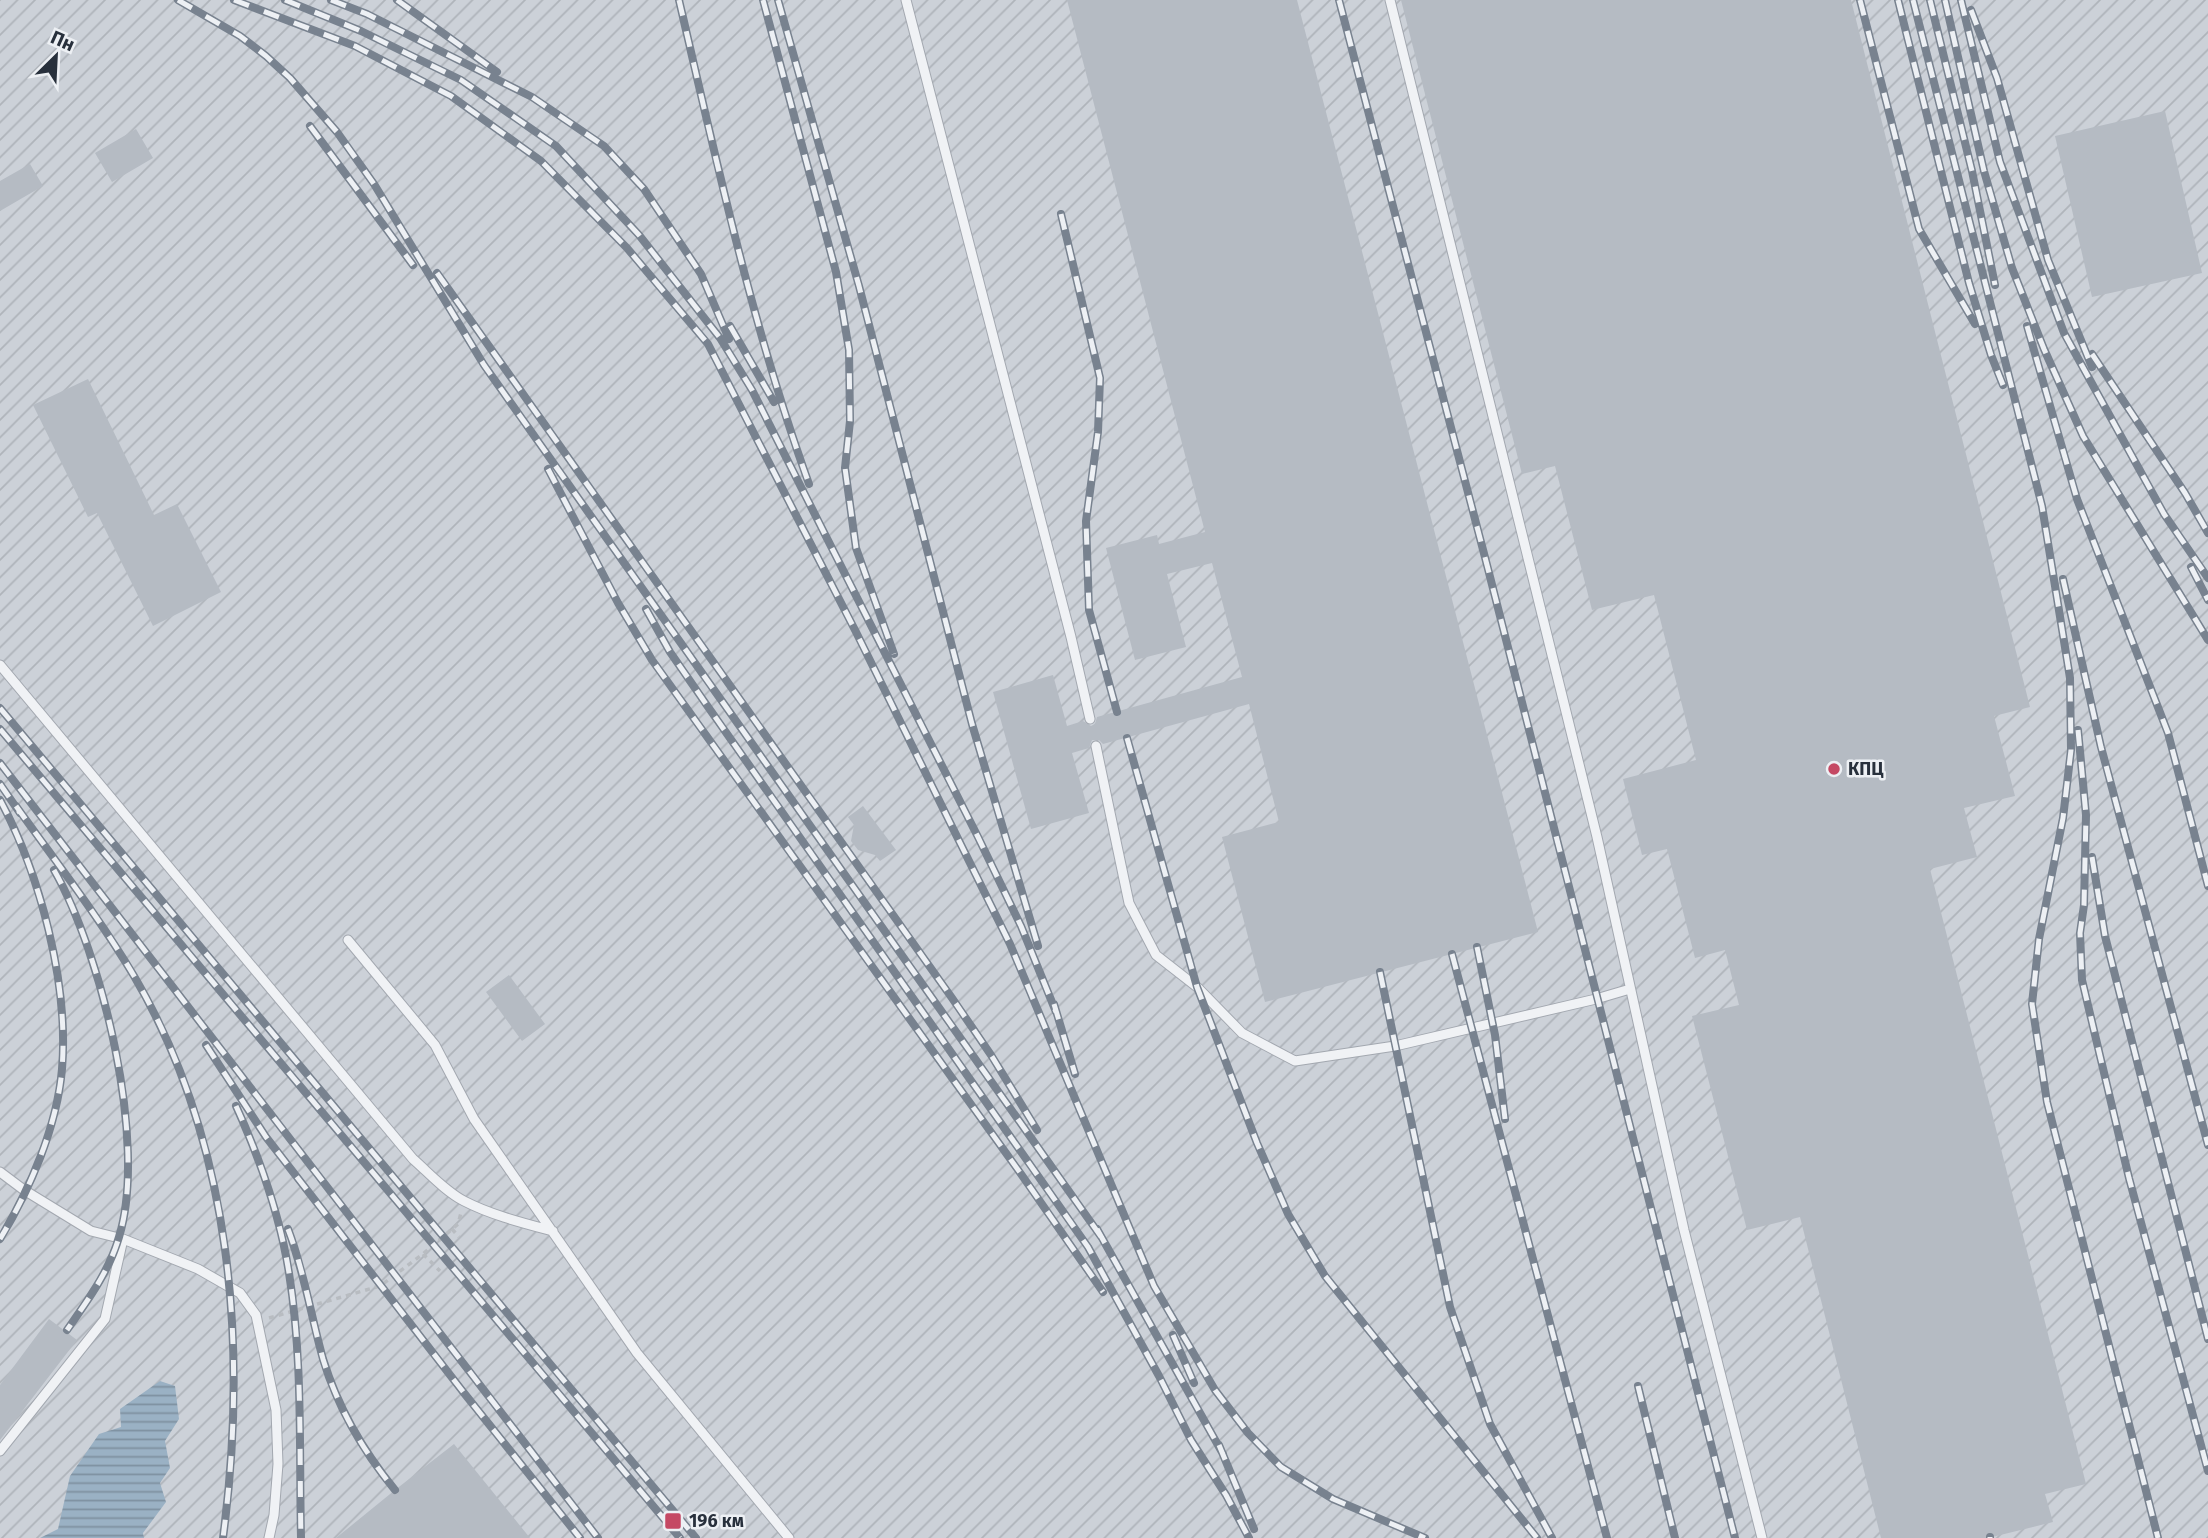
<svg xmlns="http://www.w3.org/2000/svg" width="2208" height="1538" font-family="'Fira Sans',sans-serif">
	<defs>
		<pattern id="industrial-furrows" width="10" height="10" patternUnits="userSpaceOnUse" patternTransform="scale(1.75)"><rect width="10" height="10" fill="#ccd1d8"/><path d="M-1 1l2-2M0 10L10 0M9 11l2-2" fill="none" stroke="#afb4ba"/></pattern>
		<pattern id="water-rules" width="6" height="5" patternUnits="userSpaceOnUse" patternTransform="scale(1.75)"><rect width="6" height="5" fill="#9ab1c4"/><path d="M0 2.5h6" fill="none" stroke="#7e90a0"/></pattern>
	</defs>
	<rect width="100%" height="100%" fill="#dde1e6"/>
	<path fill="url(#industrial-furrows)" d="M0,0H2208V1538H0Z"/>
	<path fill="url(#water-rules)" d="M160,1381L175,1386L179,1419L165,1441L170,1468L160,1483L166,1502L143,1533L144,1538H40L58,1529L70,1476L99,1434L121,1427L120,1409Z"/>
	<path fill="#b5bbc3" d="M1067,0H1297L1538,932L1265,1002L1222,837L1279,822L1249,704L1103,744L1099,740H1092L1089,748L1072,753L1089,813L1031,829L993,692L1053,675L1067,726L1083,721L1091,726L1095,724L1097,717L1242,677L1212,563L1167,574L1186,647L1135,660L1106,548L1157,535L1159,544L1205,532Z
		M1401,0H1851L2030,707L1994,716L2015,796L1964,808L1977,857L1930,869L2086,1484L2045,1494L2053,1522L1988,1538H1881L1800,1217L1747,1230L1692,1016L1739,1005L1725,950L1695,958L1667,849L1642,855L1623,779L1696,760L1654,595L1592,610L1555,466L1522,474Z
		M2165,111L2202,273L2092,297L2055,136Z
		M136,129L153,158L112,182L95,153Z
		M30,164L43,186L0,211V181Z
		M88,379L154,515L177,504L221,592L153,626L97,513L88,517L33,405Z
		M863,806L896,850L880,861L875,855L858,850L851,841L854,825L848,817Z
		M509,975L545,1024L522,1041L486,992Z
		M49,1319L77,1340L0,1440V1385Z
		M454,1444L530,1538H336L395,1490Z"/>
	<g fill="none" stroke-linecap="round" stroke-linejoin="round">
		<defs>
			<path id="service" d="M906,0L1071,637L1090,719
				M1390,0L1597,837L1684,1230L1762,1538
				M0,665L413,1159C429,1173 445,1191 464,1201C491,1215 523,1223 553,1231
				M1096,746L1129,903L1156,955L1197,987L1242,1033L1295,1061L1395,1046L1596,999L1630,989
				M348,940L435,1045L474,1119L637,1353L789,1538
				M0,1172L24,1190L91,1231L123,1239L198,1269L240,1293L256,1315L276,1410L278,1464L274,1515L269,1538
				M0,1451L105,1319L123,1239"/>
		</defs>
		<use href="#service" stroke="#a3a8b0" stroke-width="11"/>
		<path stroke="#b8bcc1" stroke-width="3.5" stroke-dasharray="5 5" stroke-linecap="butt" d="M452,1229L459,1237
			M423,1254L440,1271
			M269,1318L380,1286L423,1254L458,1224L461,1213"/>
		<use href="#service" stroke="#f0f2f5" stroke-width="9"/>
		<defs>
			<path id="rail" d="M178,0L240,36L266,56L290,78L337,132L374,184L484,365L1102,1238
				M234,0L355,46L451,96L541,161L627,248L708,344L856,632L1010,944L1154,1286L1215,1390L1248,1433L1281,1467L1333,1499L1425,1538
				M285,0L361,31L461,80L556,146L639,235L720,338L752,390L978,837L1021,926L1056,1012
				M331,0L367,14L532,97L604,146L644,189L701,274L729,339
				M397,0L497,72
				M679,0C717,163 752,326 809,484
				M763,0L836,272L849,350L850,421L845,468L856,548L894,654
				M778,0L859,286L972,724L1038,946
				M1339,0L1487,565L1735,1538
				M1860,0L1919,229L1975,324
				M1898,0L1969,283L1991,355L2003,385
				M1913,0L2042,506L2070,678L2071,750L2063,818L2039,939L2032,1004L2047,1102L2158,1538
				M1930,0L1972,171L1995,285
				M1945,0L1984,171L2012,268L2044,349L2083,436L2208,640
				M1961,0L2000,162L2064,333L2164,514L2208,578
				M1971,10L1997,78L2048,260L2092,367
				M310,126L413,265
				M1061,214L1100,378L1098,432L1086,521L1089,610L1117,712
				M437,273L952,998L991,1055L1037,1130
				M730,326L774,402
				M2027,326L2077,499L2168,733L2208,886
				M2092,354L2185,493L2208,533
				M548,469L618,603L652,660L1021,1174L1103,1292
				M2191,567L2208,600
				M2063,579L2101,747L2208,1145
				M646,609L670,652L706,704L1088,1247L1159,1376L1191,1440L1226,1495L1249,1538
				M0,708L696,1538
				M0,729L680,1538
				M2078,730L2086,815L2084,905L2080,933L2082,980L2129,1178L2208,1471
				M1127,738L1197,987L1257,1143L1288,1214L1325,1276L1537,1538
				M0,763L598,1538
				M0,784L20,813
				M0,800C40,874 69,984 62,1069C57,1127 30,1189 0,1239
				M16,806C56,862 99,917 134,976C233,1145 248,1348 223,1538
				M2092,857L2105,936L2208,1339
				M54,870C102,954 148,1143 119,1237C109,1272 87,1301 67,1330
				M1477,947L1495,1035L1505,1119
				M1452,954L1607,1538
				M1380,972L1450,1307L1490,1424L1552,1538
				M1054,1004L1075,1074
				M206,1045L266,1137L464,1393L580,1538
				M236,1106C260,1159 280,1216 289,1273C303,1360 299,1450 301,1538
				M288,1229C304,1271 311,1316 323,1359C338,1408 363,1451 395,1490
				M1097,1229L1223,1454
				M1173,1335L1194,1383
				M1638,1386L1675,1538
				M1219,1445L1254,1529
				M1990,1537V1538"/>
		</defs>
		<use href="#rail" stroke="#78828f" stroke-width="8"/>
		<use href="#rail" stroke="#edf0f4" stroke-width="5" stroke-dasharray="16" stroke-linecap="butt"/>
	</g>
	<g fill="#c54964" stroke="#edf0f4" stroke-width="2.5">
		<circle cx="1834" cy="769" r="7"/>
		<rect x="664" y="1512" width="18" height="18" rx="3.5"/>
	</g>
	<g text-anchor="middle" stroke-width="5" stroke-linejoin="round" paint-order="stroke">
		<g font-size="18" font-weight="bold" fill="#28303c" stroke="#edf0f4" text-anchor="start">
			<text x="1848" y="775">КПЦ</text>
			<text x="689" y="1527">196 км</text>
		</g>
	</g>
	<g transform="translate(56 56) rotate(24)" stroke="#edf0f4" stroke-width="5" paint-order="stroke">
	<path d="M0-5L12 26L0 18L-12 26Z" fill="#28303c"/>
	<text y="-10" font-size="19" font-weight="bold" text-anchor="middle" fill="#28303c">Пн</text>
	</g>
</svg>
